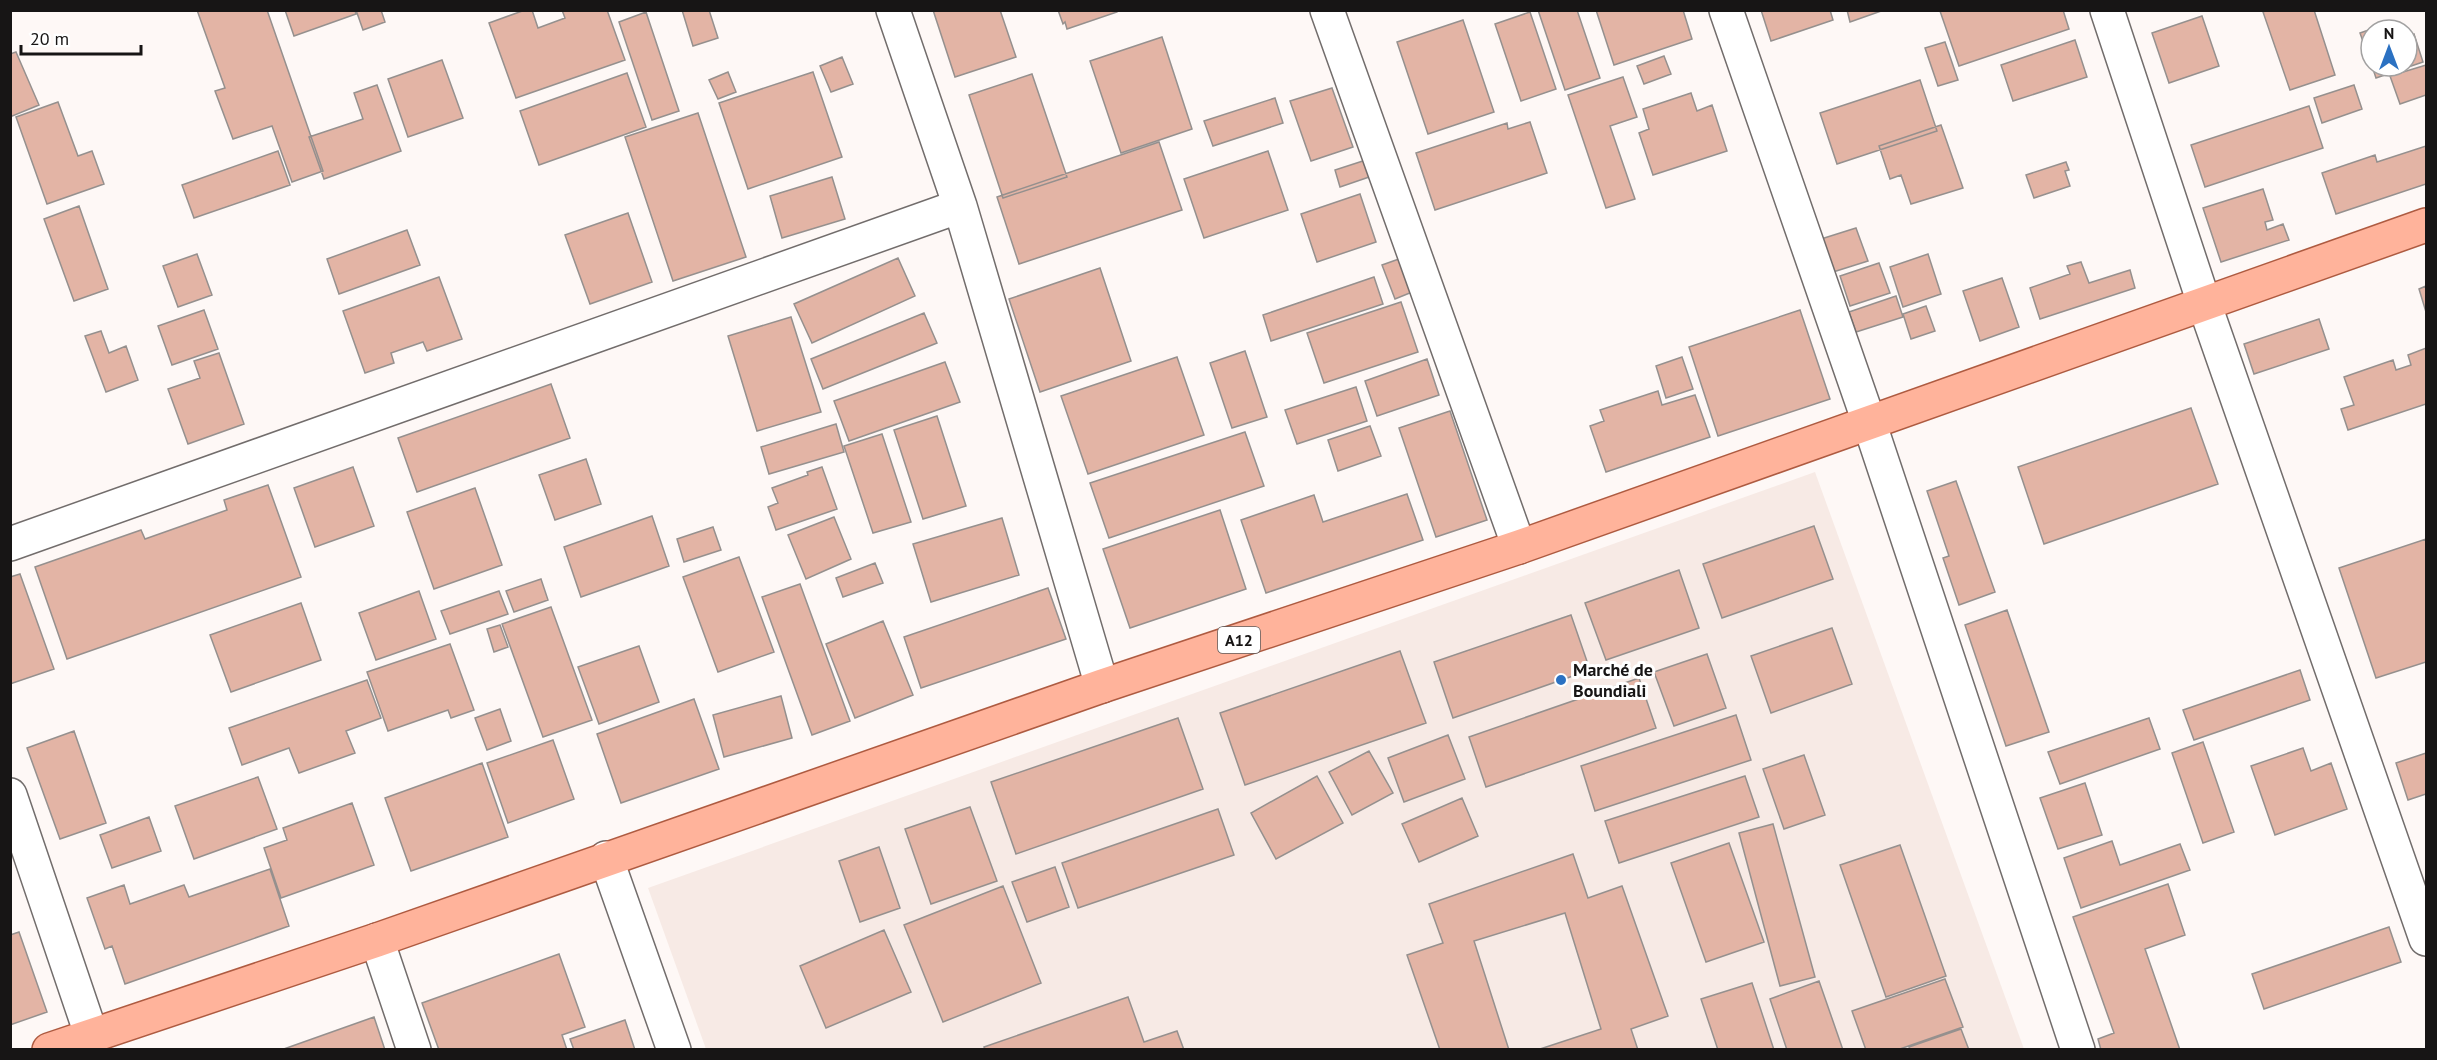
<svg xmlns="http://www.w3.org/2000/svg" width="2437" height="1060" font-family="'PT Sans',sans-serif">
	<rect width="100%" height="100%" fill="#fef8f6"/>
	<path fill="#f7eae5" d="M1815,472L2024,1049H706L648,888Z"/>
	<path fill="#e3b4a5" stroke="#95908e" stroke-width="1.5" d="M197,10H267L323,171L292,182L272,126L233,139L215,91L225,88Z
		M285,10H355L356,14L294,36Z
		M356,10H381L385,22L363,30Z
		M525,10H532L538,28L565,18L562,10H607L625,60L516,98L489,23Z
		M682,10H709L718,38L693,46Z
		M933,10H1000L1016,57L955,77Z
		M1058,10H1117V12L1067,29L1065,22L1063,24Z
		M1538,10H1577L1600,78L1565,90Z
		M1596,10H1683L1692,39L1614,65Z
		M1761,10H1830L1833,20L1771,41Z
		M1847,10H1884L1850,22Z
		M2063,10L2069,29L1959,66L1940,11Z
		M2267,10H2314L2335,75L2290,90L2263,12Z
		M646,12L679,111L652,120L619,22Z
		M1530,12L1556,89L1521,101L1495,24Z
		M2202,16L2219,66L2169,83L2152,33Z
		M1463,20L1494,112L1428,134L1397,42Z
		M2386,24L2388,30H2371V64L2360,33Z
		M2414,34L2423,62L2376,78L2372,66H2407V37Z
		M1162,37L1192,129L1121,153L1090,61Z
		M2075,40L2087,77L2013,101L2001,65Z
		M1945,42L1958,80L1938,86L1925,48Z
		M16,52L39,105L10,117V54Z
		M1664,56L1671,74L1644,84L1637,66Z
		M842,57L853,84L831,92L820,66Z
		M442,60L463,118L408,137L388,79Z
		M2426,65V95L2400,104L2390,76Z
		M728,72L736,92L718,99L709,80Z
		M813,72L842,157L748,189L719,103Z
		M627,73L646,127L539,165L520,111Z
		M1032,74L1067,177L1003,198L969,95Z
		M1623,77L1637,117L1610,126L1635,199L1606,208L1568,95Z
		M1920,80L1937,131L1837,164L1820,113Z
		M377,85L401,151L324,179L309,137L363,119L354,93Z
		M2354,85L2362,109L2322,123L2314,98Z
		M1332,88L1353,147L1311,161L1290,101Z
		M1691,93L1697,111L1712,105L1727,151L1653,175L1639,133L1649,129L1643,109Z
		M1275,98L1283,123L1213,146L1204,121Z
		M58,102L78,156L92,151L104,184L47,204L16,117Z
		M2309,106L2323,148L2205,187L2191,145Z
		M698,113L746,257L673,281L625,137Z
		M1530,122L1547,173L1435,210L1416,153L1507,123L1508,129Z
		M1941,125L1963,188L1911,204L1901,175L1890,179L1879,146Z
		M1159,142L1182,210L1019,264L997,197Z
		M2426,146V184L2336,214L2322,173L2375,155L2377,162Z
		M278,151L290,185L194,218L182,185Z
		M1268,151L1288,210L1204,238L1184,179Z
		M1369,159L1375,175L1340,187L1335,170Z
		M2066,162L2069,170L2065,171L2070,186L2034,198L2026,175Z
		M832,177L845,219L782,238L770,196Z
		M2263,189L2273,220L2265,222L2267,230L2283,224L2289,240L2221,262L2203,208Z
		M1360,194L1376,242L1317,262L1301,214Z
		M79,206L108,289L74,301L44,219Z
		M628,213L652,282L590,304L565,235Z
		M1856,228L1868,261L1833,272L1821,239Z
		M407,230L420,265L339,294L327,259Z
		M197,254L212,295L178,307L163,266Z
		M1928,254L1941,294L1903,307L1890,267Z
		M1410,255L1422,288L1395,299L1382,265Z
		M898,258L915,296L812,343L794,304Z
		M2081,262L2089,283L2130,270L2135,288L2040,319L2030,288L2070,274L2067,266Z
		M1879,263L1890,293L1850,306L1840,276Z
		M1100,268L1131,361L1040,392L1009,299Z
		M439,277L462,339L427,351L423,342L391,353L394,363L365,373L343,311Z
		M1374,277L1383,304L1271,341L1263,315Z
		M2002,278L2019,327L1980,341L1963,291Z
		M2426,286V312L2419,289Z
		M1896,296L1903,317L1856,332L1849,312Z
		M1401,302L1418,352L1324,383L1307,333Z
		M1926,306L1935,331L1911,339L1903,314Z
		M204,310L218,349L172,365L158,326Z
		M1800,310L1830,399L1718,436L1689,347Z
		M924,313L937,343L823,389L811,359Z
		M791,317L821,412L757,431L728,336Z
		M2319,319L2329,349L2254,374L2244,344Z
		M101,331L109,353L126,346L138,380L106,392L85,336Z
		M2426,348V404L2348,430L2341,409L2354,405L2344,377L2393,360L2396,370L2411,365L2408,355Z
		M1245,351L1267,417L1232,428L1210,363Z
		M219,353L244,424L188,444L168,389L200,378L194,361Z
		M1177,357L1204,435L1088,474L1061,396Z
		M1682,357L1693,389L1666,398L1656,366Z
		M1427,359L1439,395L1377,416L1365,381Z
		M945,362L960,402L849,441L834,401Z
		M551,384L570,438L417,492L398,438Z
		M1356,387L1367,421L1297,444L1285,410Z
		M1658,391L1662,405L1695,395L1710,437L1606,472L1590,426L1604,421L1600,410Z
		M2191,408L2218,484L2044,544L2018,467Z
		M1450,411L1487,520L1436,537L1399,428Z
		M937,416L966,506L923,519L894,430Z
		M836,424L844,452L769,474L761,447Z
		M1370,426L1381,456L1338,471L1328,440Z
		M1245,432L1264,486L1109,538L1090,483Z
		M882,434L911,522L873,533L844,446Z
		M586,459L601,504L555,520L539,475Z
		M353,467L374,526L315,547L294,488Z
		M822,467L837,509L776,530L768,507L778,503L772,488L808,475L807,472Z
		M1956,481L1995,592L1959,605L1943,558L1949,556L1927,491Z
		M268,485L301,577L67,659L35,567L141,530L145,539L227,510L224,500Z
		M475,488L502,565L434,589L407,512Z
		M1407,494L1423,540L1266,593L1241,520L1314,495L1323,522Z
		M1220,510L1246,589L1130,628L1103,549Z
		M652,516L669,566L581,597L564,547Z
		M834,517L851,559L806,579L788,535Z
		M1002,518L1019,575L931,602L913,544Z
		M1814,526L1833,579L1722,618L1703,564Z
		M713,527L721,550L684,562L677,539Z
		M2426,539V662L2376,678L2339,568Z
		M739,557L774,652L718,672L683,577Z
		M875,563L883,583L843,597L836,578Z
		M1679,570L1699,628L1606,660L1585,603Z
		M20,574L54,669L10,684V577Z
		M541,579L548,600L514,612L506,591Z
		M800,584L850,721L812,735L762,597Z
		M1048,588L1066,639L921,688L904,637Z
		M419,591L436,639L376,660L359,613Z
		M499,591L508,614L450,634L441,611Z
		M301,603L321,660L231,692L210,635Z
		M551,607L592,720L543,737L502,624Z
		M2007,610L2049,732L2006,746L1965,625Z
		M1571,615L1590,670L1453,718L1434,662Z
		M883,621L913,695L855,718L826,644Z
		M500,625L508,647L494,652L487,629Z
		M1832,628L1852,684L1771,713L1751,656Z
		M450,644L474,710L451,718L448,710L388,731L367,672Z
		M639,646L659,702L599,724L578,667Z
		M1400,651L1426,723L1245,785L1220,713Z
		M1707,654L1726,708L1674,726L1654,672Z
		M2300,670L2310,700L2194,740L2183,710Z
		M1639,678L1656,728L1486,787L1469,737Z
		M367,680L381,718L346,731L355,753L299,773L289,748L242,765L229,728Z
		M781,696L792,738L724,757L713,715Z
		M694,699L719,769L621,803L597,734Z
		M500,709L511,741L487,750L475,718Z
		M1736,715L1751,760L1595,811L1581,766Z
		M1178,718L1203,789L1016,854L991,782Z
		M2149,718L2160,749L2060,784L2048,752Z
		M74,731L106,823L60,839L27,748Z
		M1448,735L1465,779L1404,802L1388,758Z
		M553,740L574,799L508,823L487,763Z
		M2203,742L2234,832L2203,843L2172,753Z
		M2303,748L2311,771L2331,763L2347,809L2275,835L2251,766Z
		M1369,751L1393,793L1352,815L1329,772Z
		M2426,753V794L2408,800L2396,763Z
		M1804,755L1825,815L1784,829L1763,769Z
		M482,763L508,837L411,871L385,798Z
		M1317,776L1343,823L1276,859L1251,813Z
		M1745,776L1759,817L1619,863L1605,821Z
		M258,777L277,829L194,859L175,806Z
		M2085,783L2102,835L2058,849L2040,798Z
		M1462,798L1478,836L1419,862L1402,824Z
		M352,803L374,865L281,898L264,848L287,840L283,828Z
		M970,807L997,881L931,904L905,829Z
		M1218,809L1234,855L1078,908L1062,863Z
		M149,817L161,851L112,868L100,835Z
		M1773,824L1815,977L1780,986L1739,833Z
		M2112,841L2120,865L2180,844L2190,870L2081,908L2064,858Z
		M1729,843L1764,942L1706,962L1671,863Z
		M1900,845L1946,976L1886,997L1840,865Z
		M879,847L900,908L860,922L839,861Z
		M1573,854L1588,898L1622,886L1668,1016L1631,1029L1638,1050H1537L1601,1029L1565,913L1474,941L1509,1050H1440L1407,955L1443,943L1429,904Z
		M1055,867L1069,907L1027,922L1012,882Z
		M270,869L289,926L125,984L112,946L105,949L87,898L124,885L130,904L184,885L189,897Z
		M2168,884L2185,935L2145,949L2180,1050H2101L2098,1039L2114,1033L2073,917Z
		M1003,886L1041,983L943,1022L904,925Z
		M2389,927L2401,962L2264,1009L2252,974Z
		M884,930L911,992L826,1028L800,966Z
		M19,932L47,1012L10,1025V935Z
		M559,954L585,1027L562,1035L567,1050H439L422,1003Z
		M1945,979L1963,1027L1897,1050H1866L1852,1011Z
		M1819,981L1843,1050H1787L1770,999Z
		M1752,983L1774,1050H1718L1701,999Z
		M1128,997L1144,1042L1177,1031L1184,1050H985L984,1047Z
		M374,1017L385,1050H281Z
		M625,1020L635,1050H574L570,1039Z
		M1961,1029L1969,1050H1910L1909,1047Z"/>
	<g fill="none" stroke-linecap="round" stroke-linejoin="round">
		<defs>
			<path id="street" d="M893,10L960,206L1102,686
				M1327,10L1519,547
				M1726,10L1869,422
				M2107,10L2204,303L2426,939
				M10,544L960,206
				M10,795L91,1034
				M606,858L674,1050
				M377,940L414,1050"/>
			<path id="secondary" d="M1869,422L2078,1050"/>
			<path id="primary" d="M49,1050L377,940L1102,686L1519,547L2426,225"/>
		</defs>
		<use href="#street" stroke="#726d6c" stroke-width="36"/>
		<use href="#secondary" stroke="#726d6c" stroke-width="36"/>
		<use href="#primary" stroke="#ae5b41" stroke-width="36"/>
		<use href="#street" stroke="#fff" stroke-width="33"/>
		<use href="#secondary" stroke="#fff" stroke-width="33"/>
		<use href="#primary" stroke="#ffb39b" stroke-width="33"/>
	</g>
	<circle fill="#2b71c2" stroke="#fff" stroke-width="2" cx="1561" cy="680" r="6"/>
	<g text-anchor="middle" stroke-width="6" stroke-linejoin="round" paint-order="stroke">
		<rect fill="#fff" stroke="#5d5b5b" stroke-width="1.5" x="1218" y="627" width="42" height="26" rx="4.5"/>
		<g font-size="16" font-weight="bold" fill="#171515">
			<text x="1239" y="646">A12</text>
		</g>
		<g font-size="18" font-weight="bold" fill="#171515" stroke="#fff" text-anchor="start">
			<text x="1573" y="676">Marché de<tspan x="1573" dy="21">Boundiali</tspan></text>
		</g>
	</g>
	<rect width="2437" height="1060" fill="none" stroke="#171515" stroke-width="24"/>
	<g transform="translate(2389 48)"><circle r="28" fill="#ffffff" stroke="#a2a1a1" stroke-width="1.5"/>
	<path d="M0-4.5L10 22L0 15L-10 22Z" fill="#2b71c2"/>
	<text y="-9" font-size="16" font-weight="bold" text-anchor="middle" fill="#171515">N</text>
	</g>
	<path d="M21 45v9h120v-9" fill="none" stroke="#171515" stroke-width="3"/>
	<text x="30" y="45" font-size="18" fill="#171515" stroke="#ffffff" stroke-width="4.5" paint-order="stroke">20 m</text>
</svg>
